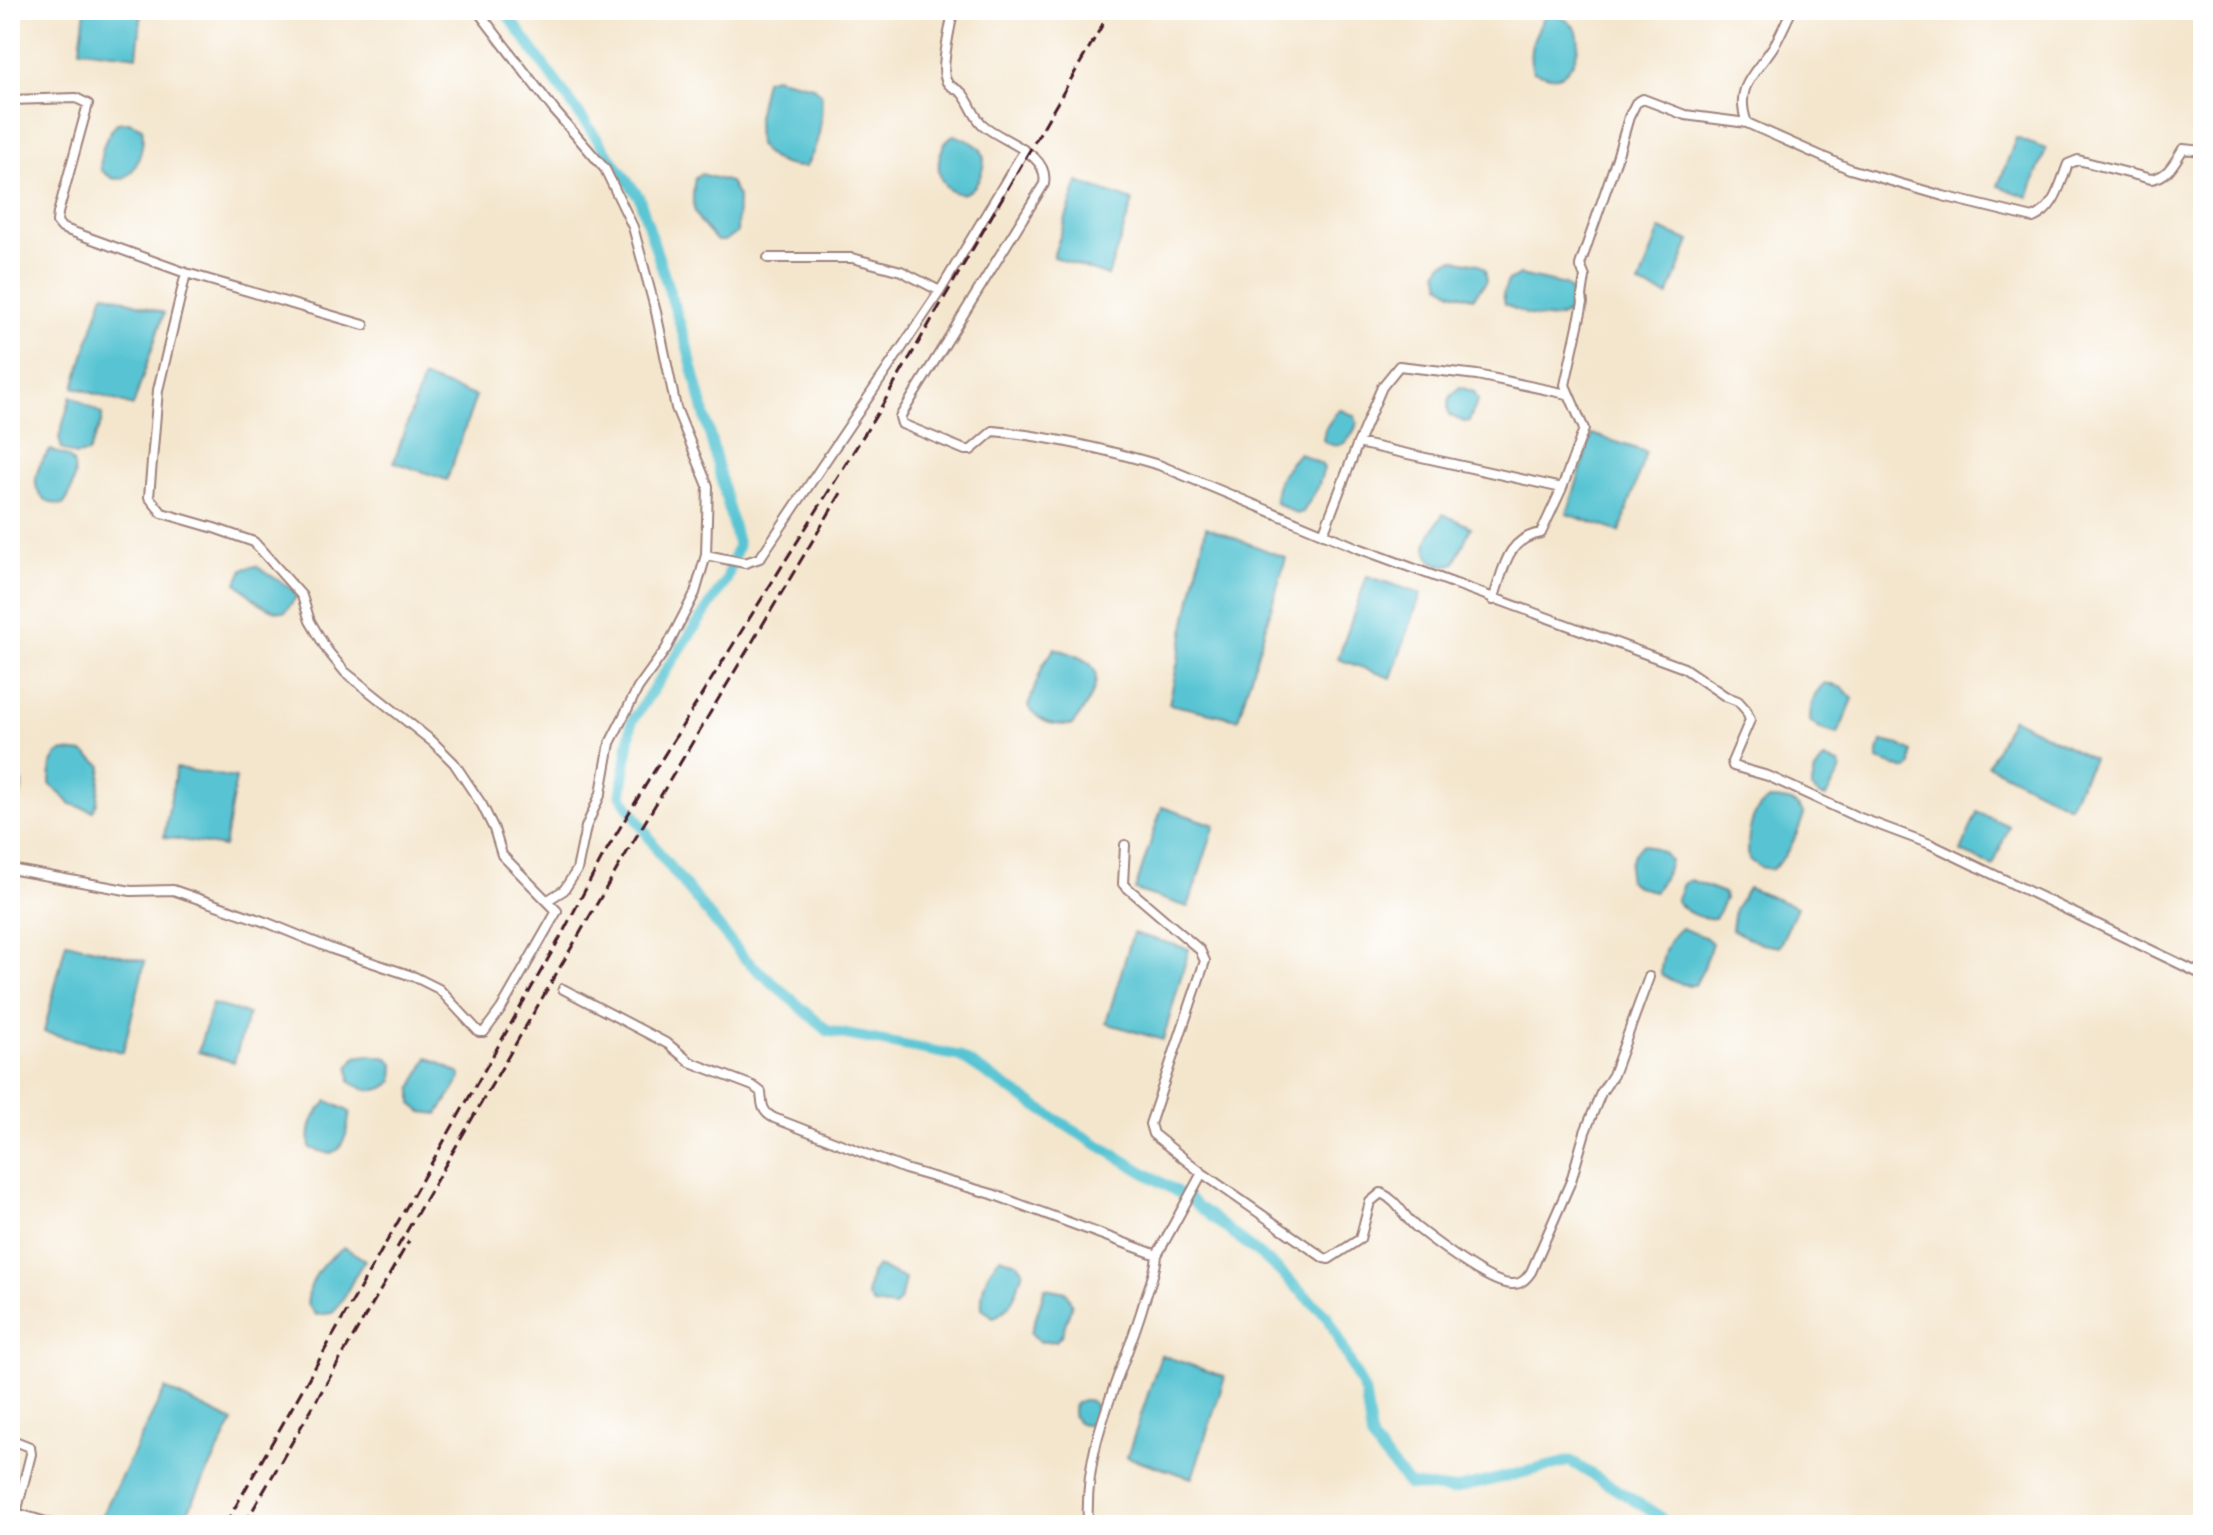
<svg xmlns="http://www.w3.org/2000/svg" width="2213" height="1535" font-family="'Indie Flower',sans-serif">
	<rect width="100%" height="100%" fill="#fff"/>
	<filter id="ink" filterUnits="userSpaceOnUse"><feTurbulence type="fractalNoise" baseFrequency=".0125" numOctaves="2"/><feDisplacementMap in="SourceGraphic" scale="16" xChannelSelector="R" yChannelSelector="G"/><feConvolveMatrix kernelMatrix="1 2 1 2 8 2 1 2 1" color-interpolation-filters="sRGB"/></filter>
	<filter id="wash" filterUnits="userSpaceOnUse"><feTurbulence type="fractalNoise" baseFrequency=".006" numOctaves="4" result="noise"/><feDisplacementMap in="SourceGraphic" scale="32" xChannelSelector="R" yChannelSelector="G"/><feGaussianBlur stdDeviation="1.8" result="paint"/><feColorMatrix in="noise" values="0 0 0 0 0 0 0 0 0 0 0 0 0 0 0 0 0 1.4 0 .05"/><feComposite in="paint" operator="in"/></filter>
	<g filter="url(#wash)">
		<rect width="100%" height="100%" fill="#f4e6cd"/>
		<path fill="#59c4d3" stroke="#52727f" stroke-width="2" d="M85,10H142L137,56L80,49Z
			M1548,11C1557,15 1568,19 1575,28C1584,41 1574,72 1558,76C1548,77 1541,74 1533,71C1525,48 1537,31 1548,11Z
			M774,77L812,86L821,93C823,119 819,146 805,167C784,167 772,161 758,145L757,117L765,80Z
			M129,122L142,128C146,144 136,185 112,178C108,176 105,173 101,170C99,152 105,137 117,123Z
			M954,135C970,141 988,146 983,167C974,210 935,195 939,161C941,151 944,140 954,135Z
			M2016,138L2046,149L2028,197L1998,186Z
			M701,174L730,182L738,197L737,233L724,241H717C695,218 689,210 695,178Z
			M1078,182L1133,201L1108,276L1053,257Z
			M1660,229L1690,241L1668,296L1639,285Z
			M1453,259L1478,264L1485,269L1487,281L1473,298L1452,292L1441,284L1438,271L1443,263Z
			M1520,275L1565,285L1576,297C1569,332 1525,316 1505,304L1503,294L1508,281Z
			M104,293L164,313L133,406L74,387Z
			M423,378L476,396L447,480L394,462Z
			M1460,387L1474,392L1478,400L1469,421L1464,422L1449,415C1446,401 1450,396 1460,387Z
			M71,396L102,414V421L88,453L75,455L62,449L59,438Z
			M1339,409L1355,416L1357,424C1350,441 1340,453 1323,440L1325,429Z
			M1592,434L1646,452L1620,532L1567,514Z
			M51,450C57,453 65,454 70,459C80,468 71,496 63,505C28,502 30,471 51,450Z
			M1299,453L1321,464L1324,468L1318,487L1303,512L1297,514L1276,503C1273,483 1286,467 1299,453Z
			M1443,514L1471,527L1455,563C1440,569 1423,561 1427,542C1430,532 1438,523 1443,514Z
			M1206,527L1286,558L1238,719L1169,704Z
			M256,566L295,591L296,597L285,612C264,611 251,596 237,583L243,569Z
			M1367,576L1421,594L1391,678L1338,659Z
			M1055,648C1066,652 1081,656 1090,664C1107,680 1083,711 1072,725C1051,725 1041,724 1028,706L1043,665Z
			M1825,683L1843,688L1853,699L1838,734L1818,728L1810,721C1810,707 1814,691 1825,683Z
			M2012,718L2093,759L2069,806L1988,765Z
			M1882,741L1900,745L1912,752L1911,766L1906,770L1878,760V751Z
			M64,751L84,753L102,766L97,802L93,811L71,804L50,784L51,765L57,754Z
			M1824,759L1839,764L1841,770L1826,797L1819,795L1811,788L1815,771Z
			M176,768L236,778L224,847L164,837Z
			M10,780L23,783L10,841Z
			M1773,799C1788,800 1795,801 1804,814C1798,833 1788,858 1771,869L1760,867L1749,860C1746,840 1750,805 1773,799Z
			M1162,807L1215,825L1188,907L1135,890Z
			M1977,812L2009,826L1993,866L1961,852Z
			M1644,844L1663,852L1670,860L1667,871L1655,891L1637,887L1628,880C1628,866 1632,851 1644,844Z
			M1690,880L1724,893L1725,899L1715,918C1700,920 1685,912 1676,901L1683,884Z
			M1748,888L1797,907L1779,947L1762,944L1732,930L1735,909Z
			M1681,928L1705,937L1712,943L1704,967L1695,985C1681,985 1672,982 1661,974C1661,957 1668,938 1681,928Z
			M1133,933L1189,949L1163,1040L1106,1023Z
			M66,942L145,961L123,1052L44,1032Z
			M212,1004L248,1014L234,1062L198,1052Z
			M369,1055L388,1058L394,1064L393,1081C379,1095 365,1091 350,1082L349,1066L356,1057Z
			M428,1057L460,1074V1080L438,1114L422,1112L412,1104V1088Z
			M328,1101L350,1112L346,1135L339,1149L330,1154L310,1148C308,1127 312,1115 328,1101Z
			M344,1247L365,1260C352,1277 347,1298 332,1313L316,1315L307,1304C310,1277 322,1262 344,1247Z
			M1001,1257L1019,1264L1023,1270C1018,1287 1012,1312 993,1317L982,1308C981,1290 986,1269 1001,1257Z
			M877,1266L905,1279L900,1301L894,1307L873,1304L867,1296L871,1274Z
			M1045,1288L1066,1292L1072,1304L1062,1334L1056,1341L1040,1342L1031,1333Z
			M1161,1355L1225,1377L1192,1478L1127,1457Z
			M165,1389L233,1422L181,1525H97Z
			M1073 1412a12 12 0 1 1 24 0a12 12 0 1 1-24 0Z"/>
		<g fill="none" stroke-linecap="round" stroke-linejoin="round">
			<path stroke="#59c4d3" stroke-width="11" d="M504,10L639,197L687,346L738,545L726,581L632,721L621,795L662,857L744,958L828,1031L959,1056L1073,1130L1189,1199L1274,1266L1328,1317L1365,1393L1372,1441L1409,1485L1451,1490L1570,1461L1661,1517L1668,1525"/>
		</g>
	</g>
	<g filter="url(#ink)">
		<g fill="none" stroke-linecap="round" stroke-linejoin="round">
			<defs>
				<path id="minor" d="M477,10L554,110L605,169L633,227L656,312L676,408L708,486L706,555L695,593L666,649L638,688L610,743L601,793L586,827L577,870L564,890L548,900
					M953,10C951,27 941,63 945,77C947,87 955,87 962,93C970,102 973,115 982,124C1001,142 1050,152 1044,184L900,417L902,424L965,450H971L993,431C1048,436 1105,449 1159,465L1358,548L1684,668L1725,696L1738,701L1746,710L1750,720L1732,762L1733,766L1768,776L1855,816L1930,844L2203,975
					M1792,10C1786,21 1781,34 1775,44C1757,73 1733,85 1747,123L1850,169L1943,196L2033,218C2055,209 2060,184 2068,164L2078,160L2151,179C2168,177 2174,163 2183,149L2203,151
					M10,100L76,98L88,104L58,213L57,222L62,228L186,273L158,390L149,497L162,513L214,528L254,542L302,596L310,621L327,650L345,672L433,742L454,763L482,805L494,829L502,855L557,911L501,1009L484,1032H479L439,989L415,977L332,949L268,923L173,890L131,891L10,869
					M768,258H852L901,271L940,291L1024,151
					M186,273L364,325
					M1358,443L1382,387L1399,366L1477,375L1567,394
					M1323,534L1358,443L1562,488L1584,429L1565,385L1583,303L1582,296L1585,277L1580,265L1617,158L1629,117L1636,103L1643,99L1685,115L1747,123
					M706,555L745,563L760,558L940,291
					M1493,600C1504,570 1505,539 1541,533L1562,488
					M1125,845L1123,884L1200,950L1205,961L1150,1124L1153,1134L1202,1173L1157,1255
					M563,989L668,1044L690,1062L753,1086L761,1092C762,1105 762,1112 774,1118L905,1169L992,1194L1157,1255C1156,1273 1147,1291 1142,1309C1118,1386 1084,1441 1088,1525
					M1202,1173L1324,1258L1329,1259L1360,1239L1370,1202L1381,1193C1398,1201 1403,1216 1416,1227C1434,1241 1490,1284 1511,1284C1521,1285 1526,1279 1531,1272L1571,1181L1585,1132L1601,1093L1613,1075L1649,977
					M10,1439L30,1447L31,1454L16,1513
					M10,1517L16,1513L56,1525"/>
			</defs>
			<use href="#minor" stroke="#9f827c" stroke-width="12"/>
			<use href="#minor" stroke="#fff" stroke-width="8"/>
			<path stroke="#4a1f2b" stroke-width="3" stroke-dasharray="12 6" stroke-linecap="butt" d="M397,1248L620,864L841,493
				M225,1525L561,936L603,856L653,773L880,409L1111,10
				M244,1525L409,1241"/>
		</g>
	</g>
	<rect width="2213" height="1535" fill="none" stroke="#fff" stroke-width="40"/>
</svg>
